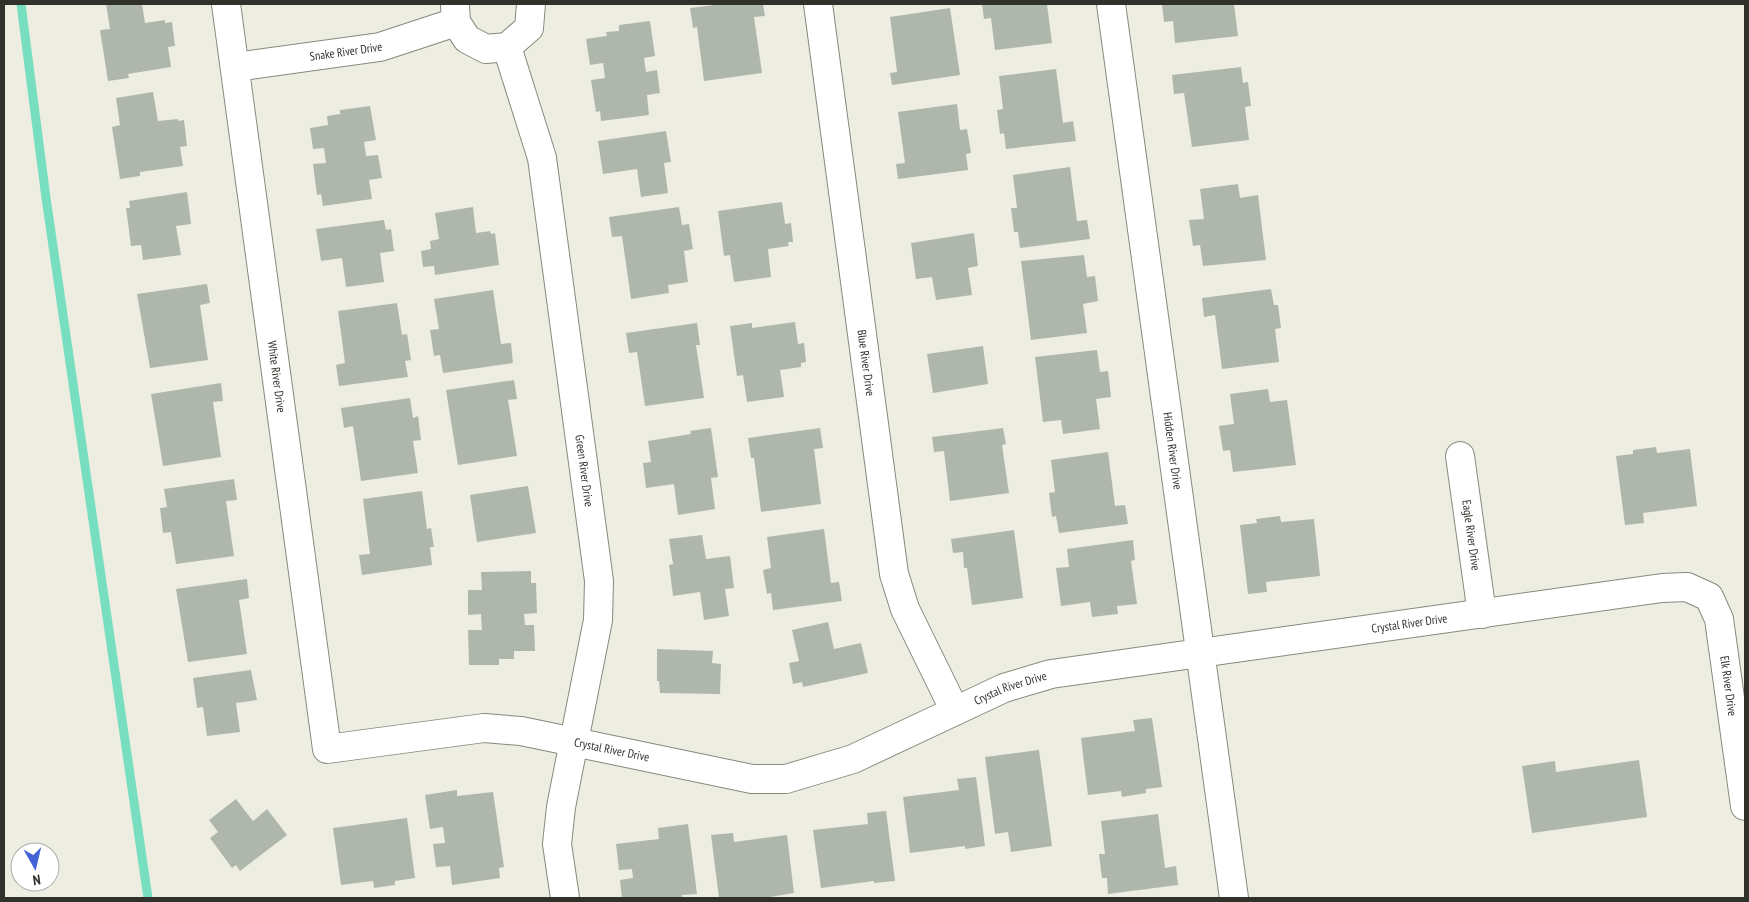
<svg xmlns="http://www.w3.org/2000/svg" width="1749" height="902" font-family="'PT Sans Narrow',sans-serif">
	<rect width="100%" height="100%" fill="#edeee1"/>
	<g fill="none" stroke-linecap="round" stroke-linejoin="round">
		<path stroke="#77debf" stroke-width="9" d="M21,4L46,198L148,898"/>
	</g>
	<path fill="#afb7ad" d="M106,4H142L145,23L165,20V23L172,22L175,46L168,47L171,67L128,74L129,78L108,81L100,30L110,29Z
		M723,4H763L765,16L754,17L762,73L704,81L697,27L693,28L690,8Z
		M982,4H1047L1052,43L995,50L991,18L984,19Z
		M1162,4H1234L1238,36L1175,43L1173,21L1164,22Z
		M950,8L960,75L892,85L890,73L897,72L890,17Z
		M650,21L655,56L644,58L646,72L657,70L660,93L647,95L649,115L601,121L600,111L596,112L591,80L605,78L603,63L590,65L586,39L607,36L606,32L619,31V25Z
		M1241,67L1243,83L1248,82L1251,106L1245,107L1249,140L1192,147L1184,93L1174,94L1172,75Z
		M1056,69L1063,123L1073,121L1076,141L1006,149L1004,133L1000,134L997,110L1003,109L999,76Z
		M153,92L158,121L178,119V121L184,120L187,146L180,147L183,166L140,172V176L120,179L112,127L120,125L116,98Z
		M957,104L960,130L967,129L971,153L966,154L968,170L898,179L896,164L905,163L898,112Z
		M370,106L376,140L364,142L366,156L378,155L382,178L369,180L372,199L323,206L321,194L317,195L313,164L326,163L324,148L313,149L310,128L328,125L327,116L340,114V110Z
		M666,131L671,162L664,163L668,193L641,197L637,169L603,174L598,141Z
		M1070,167L1077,221L1087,220L1090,239L1020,248L1018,232H1014L1011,208H1017L1013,175Z
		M1238,184L1240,198L1258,195L1266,260L1203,266L1200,245L1193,246L1189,220L1204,219L1200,189Z
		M187,192L191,224L176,226L181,255L143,260L141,245L131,246L126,208H130L129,201Z
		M782,202L785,224L791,223L793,242H788L789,246L768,249L771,277L734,282L730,255L724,256L718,211Z
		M473,207L476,233L490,231L491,234L495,233L499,265L435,275L434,266L423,267L421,251L431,249L430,241L439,239L435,213Z
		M679,207L682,225L689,224L693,249L684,251L688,282L668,285L669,293L631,299L622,236L612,237L609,217Z
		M384,220L386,230L391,229L394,251L380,253L384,282L346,287L342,258L321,261L316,229Z
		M974,233L978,266L968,268L972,295L936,300L932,277L916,279L911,243Z
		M1084,255L1087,277L1095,276L1098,301L1083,304L1087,333L1031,340L1021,261Z
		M207,284L210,303L200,305L208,360L150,368L137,294Z
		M1271,289L1274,305H1278L1281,328L1275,329L1279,362L1222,369L1215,315L1204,317L1202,298Z
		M493,290L501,344L511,343L513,363L443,373L440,355L434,356L430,330L439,329L434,299Z
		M397,303L402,335L407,334L411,360L405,361L408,377L339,386L336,365L345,363L338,311Z
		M795,322L798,344L804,343L806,362L801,363V367L780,370L784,397L747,402L743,375L737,376L730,326L752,323V328Z
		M697,323L700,345H696L704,398L645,406L637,352L629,353L626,333Z
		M983,346L988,384L933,393L927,354Z
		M1097,350L1100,372L1108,371L1111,397L1096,399L1100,429L1063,434L1061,420L1043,422L1035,357Z
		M514,380L517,399L508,400L517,456L458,465L446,390Z
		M221,383L223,401L213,402L221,457L163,466L151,394Z
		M1268,389L1270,402L1287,400L1296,465L1233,472L1230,450L1223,451L1219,426L1234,424L1230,394Z
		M410,398L413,418L418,416L421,440L413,441L418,473L361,481L353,426L344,428L341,408Z
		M711,428L718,477L711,478L715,509L678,515L674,484L646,488L643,463L651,462L648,441L691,434L690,431Z
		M820,428L823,448L814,449L821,504L761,512L754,458H751L748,438Z
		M1003,428L1006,444L1002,445L1009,493L950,501L944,451L934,452L932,437Z
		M1656,447L1657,453L1690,449L1697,506L1643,513L1644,523L1625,525L1616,456L1633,454V450Z
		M1108,452L1115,506L1125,505L1128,524L1059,533L1056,516L1052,517L1049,493L1055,492L1051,460Z
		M234,479L237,500L226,501L234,556L176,564L171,532L163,533L160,508L167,507L164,489Z
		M528,486L536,533L477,542L470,495Z
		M422,491L427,529L431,528L434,547H430L432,565L362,575L359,555L370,554L363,499Z
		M1280,516L1281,522L1314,519L1320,576L1266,582L1267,592L1248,594L1240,525L1257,523L1256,519Z
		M824,529L831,583L839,582L842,601L773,610L771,593L767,594L763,570L771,568L767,537Z
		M1014,530L1023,598L972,605L967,568H964L963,552L953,553L951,539Z
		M702,535L706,559L730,556L734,588L725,589L729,616L704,620L700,592L673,596L669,565L673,564L669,539Z
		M1133,540L1135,560L1131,561L1137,604L1117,606L1118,614L1092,617L1090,602L1061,606L1056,568L1069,567L1067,549Z
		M531,571V583H536L537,613L524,614L525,625H534L535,651H514V659H499V665H469L468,630H482L481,614L468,615V590H482L481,572Z
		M247,579L249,598L239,600L247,654L188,662L176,589Z
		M828,622L834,649L861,643L868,673L803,687L802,682L793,684L789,663L799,661L792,630Z
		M657,649L713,651L712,663L721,664L720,694L660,693L659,681H657Z
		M251,670L257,700L236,703L240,732L207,736L203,707L197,708L193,678Z
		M1152,718L1162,787L1146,789V793L1122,797L1121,791L1088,795L1081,738L1135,731L1133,720Z
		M1039,750L1052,846L1011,852L1008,832L995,834L985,757Z
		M1639,760L1647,817L1532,833L1522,766L1555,761L1556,772Z
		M976,777L985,846L965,849V846L910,853L903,797L959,790L957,779Z
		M457,790V796L493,792L504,867L499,868L500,878L452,885L450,866L436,867L433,844L445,843L443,827L430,829L425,795Z
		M236,799L253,821L267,809L287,835L240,871L236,865L232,868L210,838L218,832L209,820Z
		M886,811L895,881L874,883V881L821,888L813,830L868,824L867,813Z
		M1158,814L1165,868L1176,866L1178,885L1108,894L1107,878H1102L1099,854H1105L1101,821Z
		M407,818L415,878L395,881V885L374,888L373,881L341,885L333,828Z
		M688,824L697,894L682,895V898H622L620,880L633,878L632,869L619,870L616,844L659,839L658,828Z
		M733,833L734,842L787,835L794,893L764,898H719L711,835Z"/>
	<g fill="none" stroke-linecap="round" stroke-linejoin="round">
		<defs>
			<g id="street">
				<path id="s1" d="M226,4L327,749L484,728L521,731L752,779H786L853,759L1004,688L1051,674L1662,588L1687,587L1709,597L1719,619L1745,806"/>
				<path id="s2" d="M818,4L894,574L905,609L955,711"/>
				<path id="s3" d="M1111,4L1234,898"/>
				<path d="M455,5L456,22L467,39L486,49L507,47L529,28L531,4"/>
				<path id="s4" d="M507,47L542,158L599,581L598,620L561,807L557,844L565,898"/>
				<path id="s5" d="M235,67L380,47L456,22"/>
				<path id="s6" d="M1460,456L1482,614"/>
			</g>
		</defs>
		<use href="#street" stroke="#88897d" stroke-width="30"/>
		<use href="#street" stroke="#fff" stroke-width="28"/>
	</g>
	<g text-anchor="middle" stroke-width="4.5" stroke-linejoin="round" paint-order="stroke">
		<g font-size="12" fill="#31312c" stroke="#fff">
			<text dy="4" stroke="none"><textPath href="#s5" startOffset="112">Snake River Drive</textPath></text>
			<text dy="4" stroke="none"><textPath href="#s2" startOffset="362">Blue River Drive</textPath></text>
			<text dy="4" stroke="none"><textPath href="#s1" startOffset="376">White River Drive</textPath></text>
			<text dy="4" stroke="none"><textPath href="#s3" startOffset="451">Hidden River Drive</textPath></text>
			<text dy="4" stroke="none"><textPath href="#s4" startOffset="432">Green River Drive</textPath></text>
			<text dy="4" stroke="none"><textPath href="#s6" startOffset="80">Eagle River Drive</textPath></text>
			<text dy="4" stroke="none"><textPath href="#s1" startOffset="1865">Crystal River Drive</textPath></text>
			<text dy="4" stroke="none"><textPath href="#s1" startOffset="2261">Elk River Drive</textPath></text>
			<text dy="4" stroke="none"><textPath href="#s1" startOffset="1460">Crystal River Drive</textPath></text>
			<text dy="4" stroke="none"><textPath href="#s1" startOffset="1040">Crystal River Drive</textPath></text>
		</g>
	</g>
	<rect width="1749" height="902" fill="none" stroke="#31312c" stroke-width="10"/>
	<g transform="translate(35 867) rotate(172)"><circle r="24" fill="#ffffff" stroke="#adadab"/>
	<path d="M0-4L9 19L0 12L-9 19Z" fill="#4463d6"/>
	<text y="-8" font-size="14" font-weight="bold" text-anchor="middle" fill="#31312c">N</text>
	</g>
</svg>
